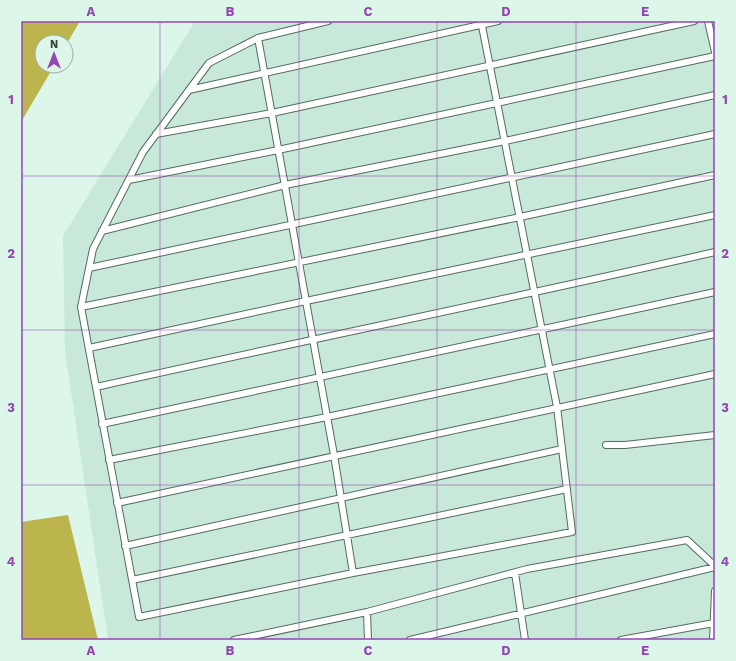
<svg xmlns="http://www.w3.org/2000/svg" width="736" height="661" font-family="'Work Sans',sans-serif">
	<rect width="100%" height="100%" fill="#dcf6e9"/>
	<path fill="#c8e9d9" d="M195,21H715V640H108L65,351L63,236Z"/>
	<path fill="#bcb44c" d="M21,21H80L66,45V42H42V66H54L21,122Z
		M68,515L98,640H21V522Z"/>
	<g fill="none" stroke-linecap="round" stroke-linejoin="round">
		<defs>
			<path id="lane" d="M328,21L258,38L209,63L143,152L93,249L81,307L139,617L353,573L572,532L557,407L481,21
				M708,21L715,52
				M258,38L334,455L353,573
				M189,90L498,21
				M156,134L272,113L694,21
				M129,180L278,150L715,56
				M102,231L285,185L505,141L715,95
				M89,268L715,134
				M81,307L520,217L715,175
				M89,348L306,301L715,215
				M96,387C302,341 509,299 715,252
				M102,424L715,292
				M606,445H625L715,435
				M109,460L327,417L715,334
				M117,503L715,374
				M125,546L562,449
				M515,573L525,640
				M132,580L567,489
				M367,612L368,640
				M234,640L367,612L527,569L687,540L715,566
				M410,640L715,567
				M621,640L714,623
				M713,640L715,591"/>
		</defs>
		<use href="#lane" stroke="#556b60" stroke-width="8"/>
		<use href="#lane" stroke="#fff" stroke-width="6"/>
	</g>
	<path fill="none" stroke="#9545b4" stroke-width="1" stroke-opacity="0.55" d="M160,21V640M299,21V640M437,21V640M576,21V640M21,176H715M21,330H715M21,485H715"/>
	<rect width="736" height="661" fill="none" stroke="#dcf6e9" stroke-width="44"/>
	<g transform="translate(54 54)"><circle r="19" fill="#dcf6e9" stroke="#99aca3"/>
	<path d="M0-3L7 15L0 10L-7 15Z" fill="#9545b4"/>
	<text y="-6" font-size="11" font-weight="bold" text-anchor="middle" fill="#343e39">N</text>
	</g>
	<rect x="22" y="22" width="692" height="617" fill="none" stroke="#9545b4" stroke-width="1.5"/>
	<g font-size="13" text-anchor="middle" font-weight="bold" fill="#9545b4">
		<text x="91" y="16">A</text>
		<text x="230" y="16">B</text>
		<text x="368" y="16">C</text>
		<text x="506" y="16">D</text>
		<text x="645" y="16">E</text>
		<text x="11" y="104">1</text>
		<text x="725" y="104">1</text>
		<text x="11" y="258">2</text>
		<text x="725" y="258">2</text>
		<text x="11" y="412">3</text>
		<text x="725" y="412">3</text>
		<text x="11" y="566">4</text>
		<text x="725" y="566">4</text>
		<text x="91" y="655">A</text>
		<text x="230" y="655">B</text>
		<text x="368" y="655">C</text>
		<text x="506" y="655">D</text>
		<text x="645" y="655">E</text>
	</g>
</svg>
